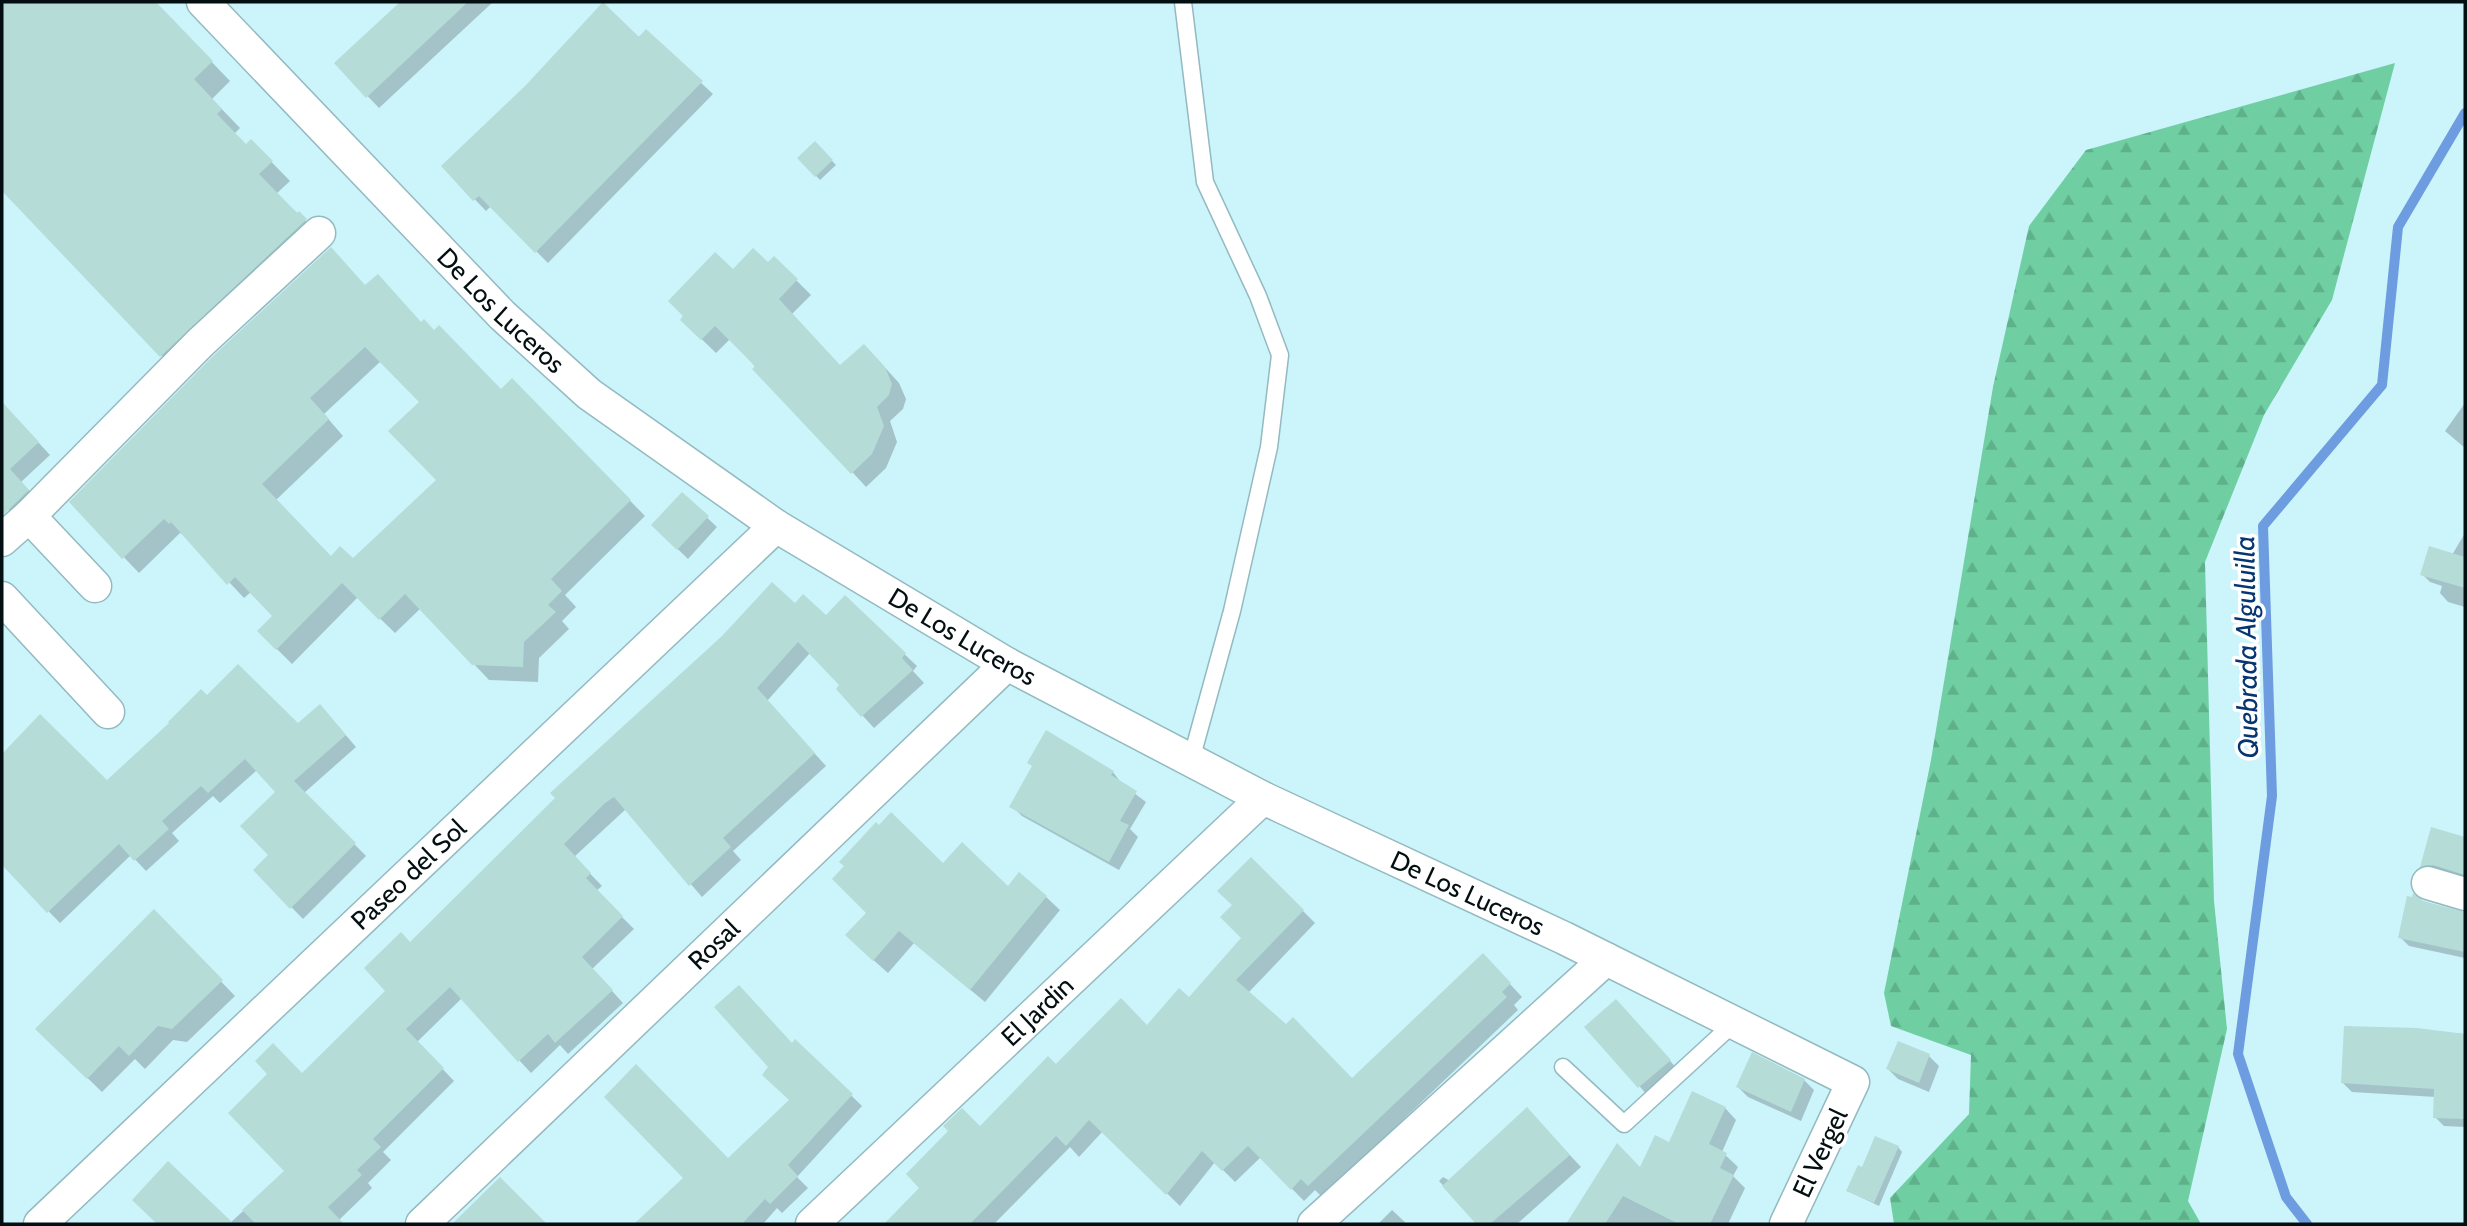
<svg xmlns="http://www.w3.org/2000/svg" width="2467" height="1226" font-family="Cabin,sans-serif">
	<defs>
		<pattern id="forest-firs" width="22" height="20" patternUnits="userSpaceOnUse" patternTransform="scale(1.75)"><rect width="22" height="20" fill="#6fcfa2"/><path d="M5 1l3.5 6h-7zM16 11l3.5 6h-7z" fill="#5eb18a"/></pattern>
	</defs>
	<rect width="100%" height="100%" fill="#ccf4fb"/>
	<path fill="url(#forest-firs)" d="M2395,63L2332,300L2264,415L2205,562L2214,901L2227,1029L2188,1201L2201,1224H1894L1890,1198L1969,1114L1971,1055L1891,1026L1884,993L1931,760L1993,387L2029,226L2086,150Z"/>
	<path fill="#0003" fill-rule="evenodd" d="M2,2H154L230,81L212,99L240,128L234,134L246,146L251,141L290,181L276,194L318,232L180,375L2,189Z
		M403,2H493L379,108L336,63Z
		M646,32L713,94L548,263L491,206L486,211L443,166Z
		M815,143L836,165L820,180L799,158Z
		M774,258L811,295L792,314L841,367L878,360L899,383L906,399L903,409L890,421L897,442L886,468L866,487L730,339L716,353L682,320L733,271L768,265Z
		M366,286L422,324L501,391L512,380L645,516L565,595L576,607L562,621L569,629L539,658L538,682L489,680L421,608L395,633L358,597L292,664L259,631L274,616L251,592L244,598L186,536L180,533L139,573L71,502ZM381,361L421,402L438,480L352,561L331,558L276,500L343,436L324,414Z
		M2,403L50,455L21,482L43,506L23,525L2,503Z
		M2465,403V448L2445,431Z
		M682,494L717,527L688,559L653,525Z
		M2465,533V607L2448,602L2440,593L2442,586L2430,582L2422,574L2452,555Z
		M845,598L917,666L913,671L924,683L874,728L838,689L842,685L810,653L767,701L826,766L733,851L741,860L702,897L626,809L574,857L602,886L596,891L634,929L592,969L623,1003L568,1054L560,1045L531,1073L462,998L417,1042L454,1081L383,1152L391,1160L368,1183L372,1188L339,1220L343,1224H159L134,1200L230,1223L287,1171L302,1075L388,991L411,944L795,606L826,618Z
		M207,698L298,726L331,718L356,747L304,793L366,856L303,919L255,870L270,855L278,792L257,770L220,803L213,796L172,833L179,841L146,871L131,855L60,923L2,863V756L40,716L107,783Z
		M1034,767L1113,772L1122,784L1146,802L1130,829L1138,837L1119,870L1022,816L1012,806Z
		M2432,830L2465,839V880L2431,875L2422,866Z
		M1251,859L1315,923L1248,993L1352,1080L1483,955L1522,997L1514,1005L1518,1010L1322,1197L1315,1190L1304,1201L1261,1157L1235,1182L1215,1162L1180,1206L1103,1131L1079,1157L1070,1147L994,1224H887L980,1129L1056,1066L1147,1027L1189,999L1244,938L1234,905Z
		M943,866L1008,888L1046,897L1060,910L985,1002L914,943L888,973L861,949Z
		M2422,902L2465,913V958L2409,946L2400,937Z
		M154,912L235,996L187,1042L173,1040L145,1069L135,1059L102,1092L37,1029Z
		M1626,1011L1679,1071L1649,1097L1587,1027Z
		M2417,1030L2465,1034V1127L2444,1126L2435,1117L2436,1097L2352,1092L2343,1083Z
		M795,1041L862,1106L797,1177L808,1188L782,1213L777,1208L763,1224H636L685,1178L728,1160L791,1101L792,1045Z
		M1899,1043L1929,1056L1939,1066L1929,1092L1898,1079L1888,1069Z
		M1804,1080L1814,1090L1801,1121L1748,1097L1738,1087Z
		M1725,1108L1736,1120L1722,1152L1738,1167L1733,1176L1745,1188L1728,1224H1568L1617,1146L1640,1170L1670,1144Z
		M1538,1121L1581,1167L1517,1224H1479L1439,1181L1443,1177L1450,1181Z
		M1898,1147L1902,1152L1879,1206L1848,1191L1863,1169Z
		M1392,1210L1407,1224H1378Z"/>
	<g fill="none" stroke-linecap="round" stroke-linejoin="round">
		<path stroke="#6d9de0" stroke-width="10" d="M2307,1224L2286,1197L2238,1054L2272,796L2263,526L2382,385L2398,227L2465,113"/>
	</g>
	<path fill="#b5dcd7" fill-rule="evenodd" d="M2,2H156L213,61L194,79L222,109L217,114L246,144L251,139L273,161L259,174L297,213L299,211L307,219L160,357L2,191Z
		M400,2H468L366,98L334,63Z
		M603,2L639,37L646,29L703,81L535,253L479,196L473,201L441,166L526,85Z
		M815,141L833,160L815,177L797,158Z
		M331,247L365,285L378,274L421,322L424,319L434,330L439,325L501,389L512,378L631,500L551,579L562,591L548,605L556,612L524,642L523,667L472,665L405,594L379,620L342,583L276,650L257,631L272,616L235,577L227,585L171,522L169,524L164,519L122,559L69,502L213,356ZM365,347L419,402L388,431L436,480L353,558L340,546L331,556L262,484L329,419L310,398Z
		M753,248L768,262L774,256L798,279L779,299L840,365L864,344L885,367L892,384L889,395L877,407L884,426L872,454L851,474L752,369L755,366L715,326L701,340L680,320L683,316L668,301L715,252L733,269Z
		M2,402L39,442L10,469L29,490L2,516Z
		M682,492L709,516L677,550L651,525Z
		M2429,546L2465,557V588L2420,575Z
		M772,582L795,603L803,594L826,615L845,595L906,653L902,658L913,670L861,717L836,689L839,685L798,642L757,688L815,753L723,838L731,847L689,886L614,797L605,803L564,844L591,873L586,878L623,916L582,957L613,990L555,1043L548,1034L518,1062L450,987L406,1029L444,1068L373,1139L381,1147L357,1170L362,1175L328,1207L344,1224H256L242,1210L284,1171L228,1113L267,1074L255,1061L273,1043L302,1073L385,991L364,968L401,932L410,942L555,798L550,793L722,636Z
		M238,664L298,723L320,704L346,735L294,781L356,843L290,909L253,870L268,855L240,826L275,792L245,759L208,793L201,786L162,821L169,829L134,861L119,844L47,913L2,865V754L40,714L107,780L169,723L168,722L201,689L207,695Z
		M1046,730L1114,771L1111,775L1137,791L1120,821L1129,825L1109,862L1009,807L1032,766L1027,763Z
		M891,812L943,863L962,842L1008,886L1019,872L1047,896L970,990L899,931L873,961L845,935L866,913L832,879L844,866L839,862L876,822L879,825Z
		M2431,827L2465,837V875L2433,865L2420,867Z
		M1251,857L1304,910L1236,980L1286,1024L1293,1017L1352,1078L1483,953L1511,983L1502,992L1507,997L1308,1186L1301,1179L1291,1190L1248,1146L1222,1171L1202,1151L1166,1195L1089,1120L1066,1146L1056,1136L970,1224H884L919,1188L906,1174L948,1131L943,1126L962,1108L980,1126L1048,1056L1056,1064L1121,998L1147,1025L1179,988L1189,997L1241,938L1220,917L1232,905L1217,891Z
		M2413,893L2423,901L2465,912V952L2398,938L2407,896L2412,897Z
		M154,909L223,980L172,1029L158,1026L129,1056L119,1046L87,1079L35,1029Z
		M739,985L792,1043L795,1039L853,1094L788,1165L798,1176L770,1204L765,1199L742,1224H634L683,1178L604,1097L636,1064L728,1158L789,1100L762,1075L768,1067L714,1007Z
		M1616,999L1671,1060L1638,1088L1584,1027Z
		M2344,1026L2417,1028L2465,1034V1119L2433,1118L2434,1089L2341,1083Z
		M1898,1041L1930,1054L1919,1083L1886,1069Z
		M1752,1052L1805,1079L1791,1112L1736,1087Z
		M1692,1091L1726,1107L1709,1144L1727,1153L1720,1168L1734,1175L1710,1224H1679L1623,1196L1605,1224H1566L1617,1143L1640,1167L1655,1135L1669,1142Z
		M1527,1107L1570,1155L1490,1224H1476L1442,1186Z
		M1875,1136L1899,1146L1874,1203L1846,1191L1858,1165L1862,1167Z
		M168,1161L234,1224H157L132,1200Z
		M500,1177L547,1224H452Z"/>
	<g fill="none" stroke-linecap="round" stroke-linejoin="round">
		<defs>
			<path id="service" d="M1183,2L1205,182L1258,296L1280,355L1269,447L1232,611L1191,760
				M1563,1067L1624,1124L1734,1023"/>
			<g id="minor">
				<path id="s1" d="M203,2L502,315L589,394L776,526L1007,664L1263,798L1564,938L1853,1082L1786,1224"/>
				<path d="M29,516L200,343L319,233"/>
				<path d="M2,540L29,516L95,586"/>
				<path d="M2,598L108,712"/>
				<path d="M2428,883L2465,894"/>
				<path id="s2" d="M40,1224L776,526"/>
				<path id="s3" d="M422,1224L1007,664"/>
				<path id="s4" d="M812,1224L1263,798"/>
				<path d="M1314,1224L1606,959"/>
			</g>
		</defs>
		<use href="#service" stroke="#93bac0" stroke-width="19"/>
		<use href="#minor" stroke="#93bac0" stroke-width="35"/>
		<use href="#service" stroke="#fff" stroke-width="16"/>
		<use href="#minor" stroke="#fff" stroke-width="32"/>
	</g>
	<g text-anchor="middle" stroke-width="7" stroke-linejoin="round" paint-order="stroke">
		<g font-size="26" fill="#030f11" stroke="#fff">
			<text dy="9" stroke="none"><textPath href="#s1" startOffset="429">De Los Luceros</textPath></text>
			<text dy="9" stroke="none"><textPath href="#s1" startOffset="996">De Los Luceros</textPath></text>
			<text dy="9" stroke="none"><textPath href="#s2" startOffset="508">Paseo del Sol</textPath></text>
			<text dy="9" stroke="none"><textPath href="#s1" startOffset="1563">De Los Luceros</textPath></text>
			<text dy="9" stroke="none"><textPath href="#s3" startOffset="404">Rosal</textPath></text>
			<text dy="9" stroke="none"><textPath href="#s4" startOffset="310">El Jardin</textPath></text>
			<text transform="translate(1820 1153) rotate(-65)" y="9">El Vergel</text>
		</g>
		<g font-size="28" font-style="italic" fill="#053672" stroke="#fff">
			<text transform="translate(2246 647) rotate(-91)" y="10">Quebrada Alguluilla</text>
		</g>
	</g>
	<rect width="2467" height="1226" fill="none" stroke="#030f11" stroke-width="7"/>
</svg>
